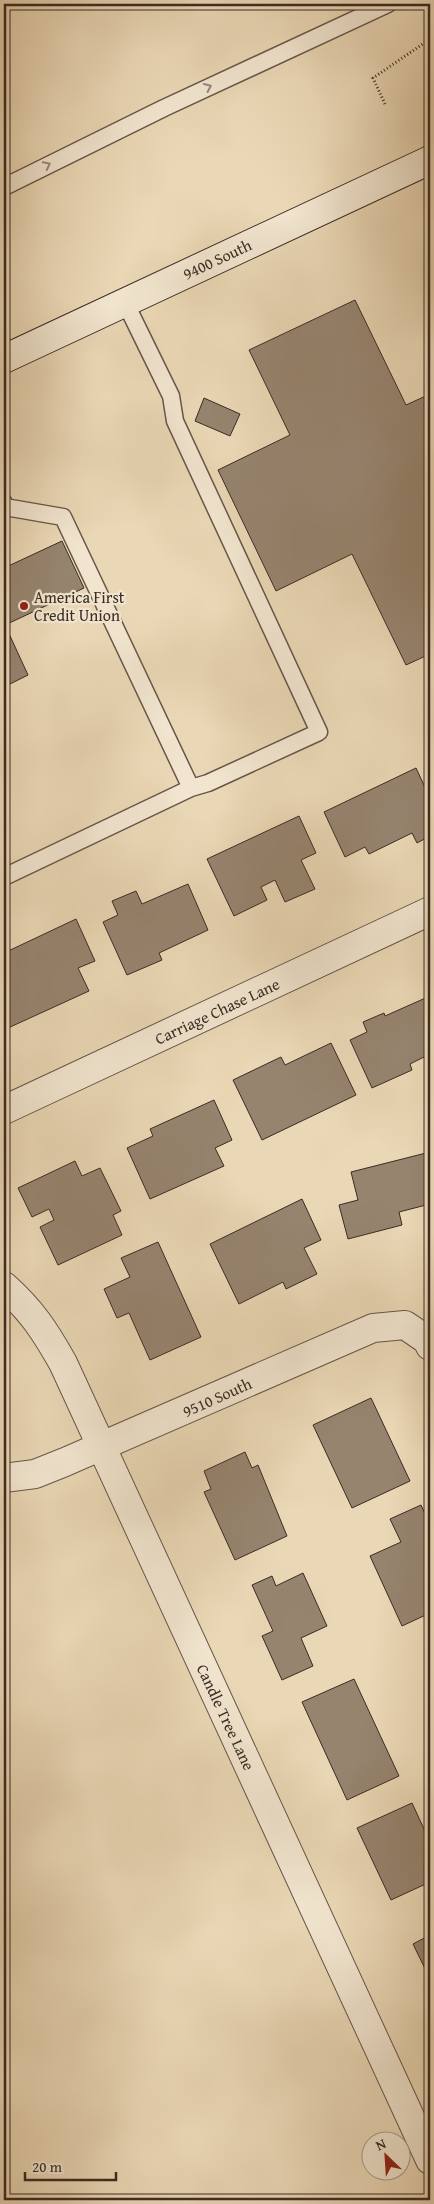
<svg xmlns="http://www.w3.org/2000/svg" width="434" height="2204" font-family="'Gentium Book Plus',serif">
	<rect width="100%" height="100%" fill="#ead7b5"/>
	<filter id="stains"><feTurbulence type="fractalNoise" baseFrequency=".004" numOctaves="4"/><feColorMatrix values="0 0 0 0 .2 0 0 0 0 .09 0 0 0 0 .02 0 0 0 .5 -.17"/></filter>
	<radialGradient id="worn" r=".72"><stop offset=".6" stop-color="#630" stop-opacity="0"/><stop offset="1" stop-color="#630" stop-opacity=".3"/></radialGradient>
	<path fill="#96846f" stroke="#3b2b24" d="M355,300L406,405L430,394V654L406,665L352,554L276,591L218,470L290,435L249,350Z
		M204,398L240,414L230,436L195,421Z
		M62,541L84,588L5,625L28,675L4,687V568Z
		M416,768L430,798V836L417,843L412,833L369,854L365,847L345,857L324,812Z
		M299,816L316,853L301,860L315,889L285,902L275,880L261,887L267,900L234,916L207,859Z
		M188,884L208,930L159,953L162,960L127,975L103,922L118,915L112,901L136,891L142,904Z
		M76,919L95,961L78,968L89,991L8,1028L4,1018V953Z
		M430,996V1054L410,1064L412,1070L372,1088L350,1040L367,1032L363,1022L384,1013L385,1016Z
		M331,1043L356,1095L262,1140L233,1080L281,1057L285,1065Z
		M214,1100L232,1140L215,1148L224,1166L150,1199L127,1148L153,1136L150,1129Z
		M430,1152V1204L399,1212L402,1225L348,1239L339,1205L358,1200L351,1172Z
		M75,1161L82,1176L100,1168L121,1211L113,1215L122,1235L58,1265L40,1227L54,1220L49,1209L32,1217L18,1188Z
		M302,1199L321,1240L304,1248L317,1274L286,1289L283,1282L239,1304L210,1244Z
		M158,1242L201,1337L150,1360L129,1313L117,1318L104,1289L130,1277L121,1258Z
		M371,1398L410,1481L352,1508L313,1425Z
		M245,1452L252,1468L258,1465L287,1536L235,1560L204,1492L211,1489L204,1471Z
		M421,1505L430,1525V1613L402,1626L370,1556L401,1542L390,1519Z
		M303,1573L327,1626L301,1638L313,1666L282,1680L262,1636L273,1631L252,1585L272,1576L276,1586Z
		M430,1669V1684L425,1672Z
		M354,1679L399,1776L347,1800L302,1702Z
		M412,1803L430,1842V1882L391,1900L357,1828Z
		M430,1935V1979L413,1944Z"/>
	<g fill="none" stroke-linecap="round" stroke-linejoin="round">
		<defs>
			<path id="service" d="M4,187L164,108L388,4
				M125,302L171,396L175,421L319,732L208,783L191,788
				M4,503L5,507L63,517L191,788L4,877"/>
			<path id="minor" d="M4,1110L430,911
				M4,1286C32,1311 45,1331 63,1363L430,2160
				M4,1478L35,1474L65,1462L373,1328L405,1325L427,1340L430,1346"/>
			<path id="secondary" d="M4,359L430,160"/>
		</defs>
		<use href="#service" stroke="#675648" stroke-width="19"/>
		<use href="#minor" stroke="#675648" stroke-width="30"/>
		<use href="#secondary" stroke="#3b2b24" stroke-width="30"/>
		<path stroke="#3b2b24" stroke-width="3" stroke-dasharray="1 2.5" stroke-linecap="butt" d="M385,104L373,78L430,39"/>
		<use href="#service" stroke="#f1e5cf" stroke-width="16"/>
		<use href="#minor" stroke="#f1e5cf" stroke-width="28"/>
		<use href="#secondary" stroke="#f1e5cf" stroke-width="28"/>
	</g>
	<defs><path id="oneway-chevron" d="M-2-3.5L2.5 0L-2 3.5" fill="none" stroke-width="1.6" stroke-linecap="round" stroke-linejoin="round" transform="scale(1.25)"/></defs>
	<g stroke="#96887a">
		<use href="#oneway-chevron" transform="translate(208 87) rotate(-25)"/>
		<use href="#oneway-chevron" transform="translate(47 165) rotate(-26)"/>
	</g>
	<circle fill="#8f2418" stroke="#f1e5cf" stroke-width="2" cx="24" cy="606" r="5"/>
	<g text-anchor="middle" stroke-width="4.5" stroke-linejoin="round" paint-order="stroke">
		<g font-size="16" fill="#3b2b24" stroke="#f1e5cf">
			<text transform="translate(217 259) rotate(-25)" y="6">9400 South</text>
			<text transform="translate(217 1011) rotate(-25)" y="6">Carriage Chase Lane</text>
			<text transform="translate(217 1397) rotate(-24)" y="6">9510 South</text>
			<text transform="translate(226 1717) rotate(65)" y="6">Candle Tree Lane</text>
		</g>
		<g font-size="16" fill="#3b2b24" stroke="#f1e5cf" text-anchor="start">
			<text x="34" y="603">America First<tspan x="34" dy="18">Credit Union</tspan></text>
		</g>
	</g>
	<rect width="434" height="2204" fill="none" stroke="#ead7b5" stroke-width="20"/>
	<rect x="5" y="5" width="424" height="2194" fill="none" stroke="#3b2b24" stroke-width="2.5"/>
	<rect x="10" y="10" width="414" height="2184" fill="none" stroke="#3b2b24"/>
	<g transform="translate(386 2156) rotate(335)"><circle r="24" fill="#f1e5cf" stroke="#a89b8b"/>
	<path d="M0-4L9 19L0 12L-9 19Z" fill="#8f2418"/>
	<text y="-8" font-size="14" font-weight="bold" text-anchor="middle" fill="#3b2b24">N</text>
	</g>
	<path d="M25 2172v8h91v-8" fill="none" stroke="#3b2b24" stroke-width="2.5"/>
	<text x="32" y="2172" font-size="15" fill="#3b2b24" stroke="#f1e5cf" stroke-width="4" paint-order="stroke">20 m</text>
	<rect width="100%" height="100%" filter="url(#stains)"/>
	<rect width="100%" height="100%" fill="url(#worn)"/>
</svg>
